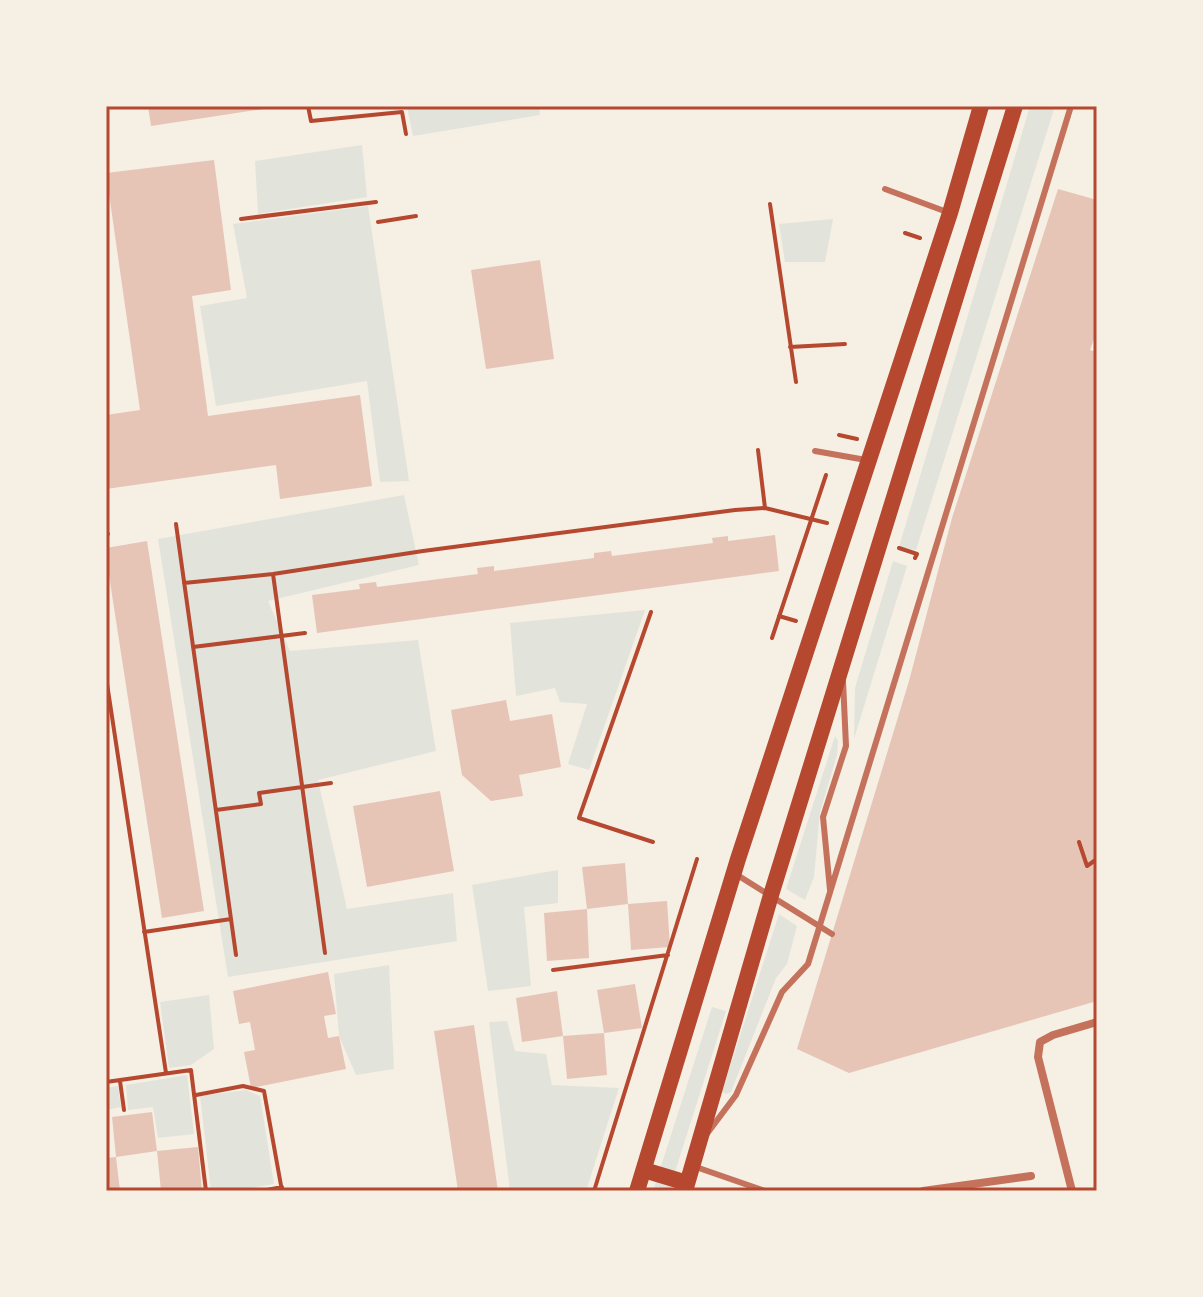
<svg xmlns="http://www.w3.org/2000/svg" width="1203" height="1297" font-family="'DM Sans',sans-serif">
	<rect width="100%" height="100%" fill="#f6efe4"/>
	<path fill="#e2e4dc" d="M404,106H539L540,115L413,136L407,107Z
		M1030,106H1055L916,550L899,547Z
		M362,145L367,197L258,214L255,161Z
		M368,206L409,481L380,482L367,381L216,406L200,306L247,298L233,224Z
		M833,219L825,262H785L779,224Z
		M404,495L419,565L268,601L290,651L418,640L436,751L318,780L347,909L453,893L457,941L228,977L158,539Z
		M893,561L907,566L854,739L855,688Z
		M645,610L589,770L568,764L587,704L560,702L555,688L516,696L510,623Z
		M835,736L838,741L837,755L820,812L814,877L805,900L786,889Z
		M558,870V903L524,907L531,986L488,991L472,885Z
		M779,914L797,926L787,964L776,978L731,1092L726,1094L722,1092Z
		M389,965L394,1069L356,1075L339,1036L334,974Z
		M209,995L214,1049L191,1065L169,1068L160,1002Z
		M712,1007L726,1011L669,1191H653Z
		M507,1021L515,1051L546,1054L552,1085L619,1088L586,1191H510L489,1022Z
		M187,1075L194,1134L158,1138L153,1107L128,1110L126,1085Z
		M118,1086L121,1107L106,1110V1088Z
		M246,1090L260,1096L274,1184L235,1191H211L200,1096Z"/>
	<path fill="#e6c5b7" d="M148,106H270V108L151,126Z
		M214,160L231,290L192,296L208,416L360,395L372,486L280,499L276,465L106,489V415L140,410L106,173Z
		M1058,189L1097,200V330L1090,350L1097,352V1001L849,1073L797,1049L909,681L952,518Z
		M540,260L554,359L486,369L471,270Z
		M775,535L779,571L317,633L312,595L360,589L359,584L376,582L377,587L478,574L477,568L494,566V571L594,558V553L611,551L612,556L713,543L712,538L728,536V541Z
		M147,541L204,911L162,918L106,556V548Z
		M506,700L510,721L552,714L561,767L519,775L523,796L491,801L462,775L451,710Z
		M440,791L454,871L367,887L353,806Z
		M625,863L628,904L667,901L670,947L631,950L628,904L587,909L589,958L547,961L544,913L587,909L582,867Z
		M328,972L336,1014L324,1016L328,1038L339,1036L346,1069L251,1088L244,1052L255,1050L250,1022L239,1024L233,991Z
		M635,984L642,1028L604,1033L607,1075L567,1079L563,1036L522,1042L516,998L557,991L563,1036L604,1033L597,990Z
		M474,1025L498,1191H458L434,1031Z
		M152,1112L157,1151L198,1147L202,1191H161L157,1151L116,1157L112,1117Z
		M116,1157L120,1191H106V1158Z"/>
	<g fill="none" stroke-linecap="round" stroke-linejoin="round">
		<path stroke="#b5482f" stroke-width="4" d="M308,106L311,121L402,112L406,134
			M770,204L796,382
			M241,219L376,202
			M378,222L416,216
			M905,233L920,238
			M790,347L845,344
			M839,435L857,439
			M758,450L765,508
			M176,524L236,955
			M106,534H108
			M899,548L917,554L915,558
			M273,574L325,953
			M184,583L273,574L423,551L735,510L765,508L827,523
			M651,612L579,818L653,842
			M779,616L796,621
			M772,638L826,475
			M193,647L305,633
			M106,677L166,1073
			M216,810L261,804L259,793L331,783
			M1079,842L1087,866L1097,859
			M144,932L231,919
			M553,970L668,955
			M120,1081L124,1110
			M106,1082L191,1070L206,1191
			M196,1095L243,1086L264,1091L282,1191
			M262,1191L282,1187
			M594,1191L697,859"/>
		<path stroke="#c5725c" stroke-width="6" d="M885,189L947,212
			M815,451L866,460
			M734,873L832,934
			M830,890L823,817L846,746L843,681
			M706,1135L736,1095L782,992L808,964L1071,106
			M693,1166L765,1191"/>
		<path stroke="#c5725c" stroke-width="8" d="M923,1191L1031,1176
			M1072,1191L1038,1057L1040,1042L1053,1035L1097,1022"/>
		<path stroke="#b5482f" stroke-width="16" d="M644,1170L687,1183
			M637,1191L738,859L950,213L981,106
			M685,1191L771,895L1015,106"/>
	</g>
	<rect width="1203" height="1297" fill="none" stroke="#f6efe4" stroke-width="216"/>
	<rect x="108" y="108" width="987" height="1081" fill="none" stroke="#b5482f" stroke-width="3"/>
</svg>
